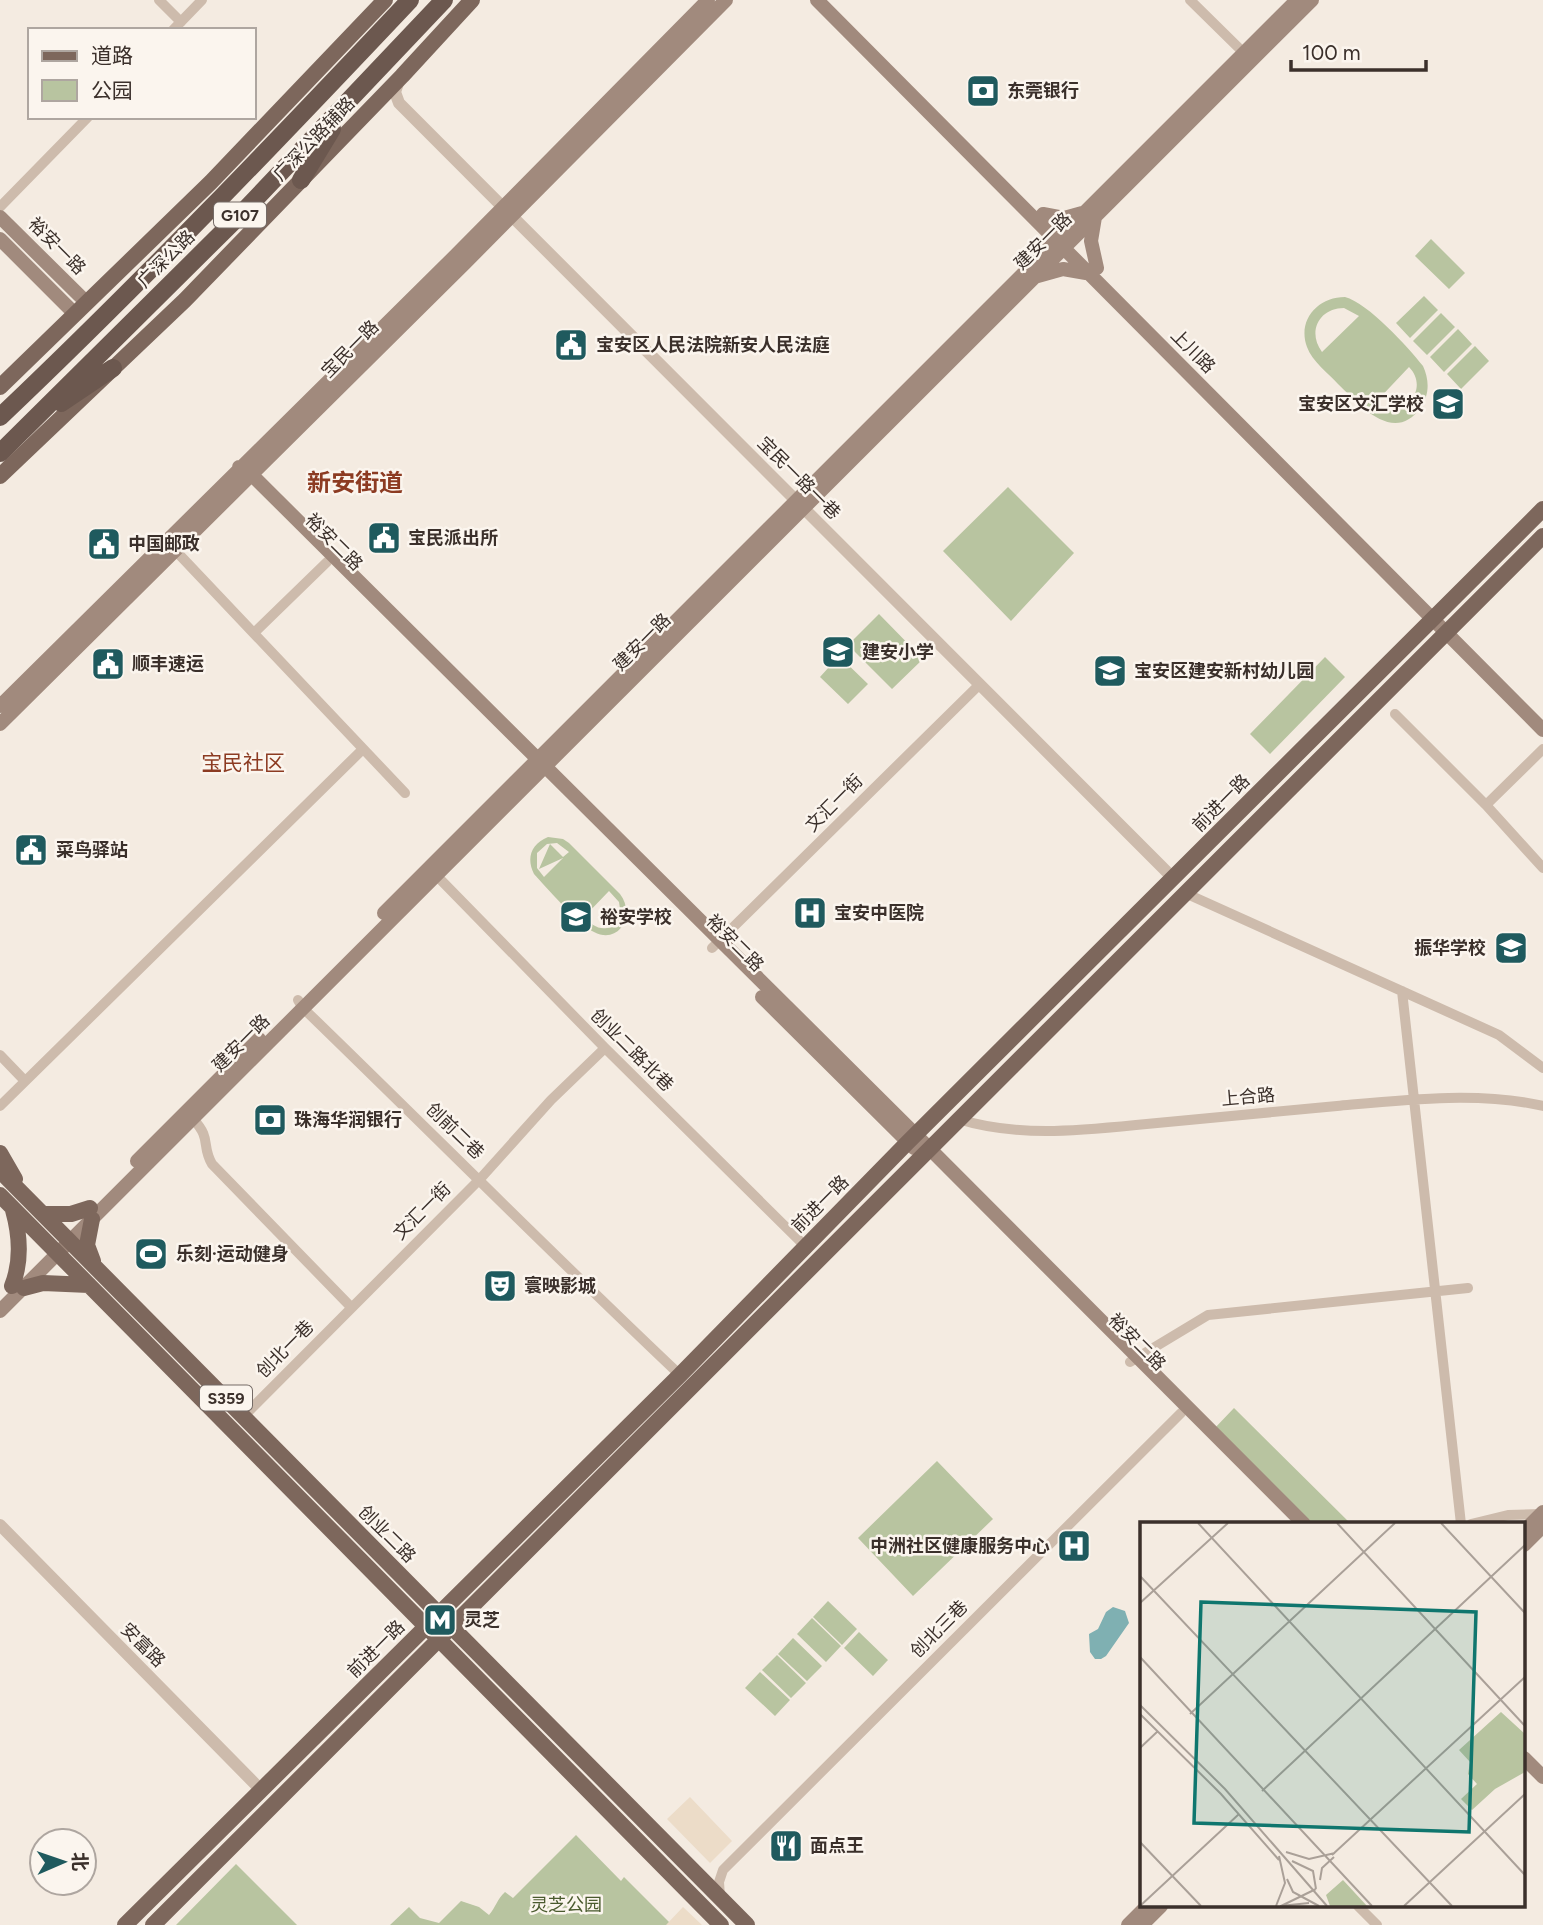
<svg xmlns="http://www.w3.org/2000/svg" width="1543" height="1925" font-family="Figtree,'Noto Sans SC',sans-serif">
	<rect width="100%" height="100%" fill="#f4ebe1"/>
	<path fill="#b8c4a0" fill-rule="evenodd" d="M1431,239L1465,273L1449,289L1415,256Z
		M1424,296L1438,310L1410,338L1396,323Z
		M1345,297C1368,303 1408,347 1423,366C1429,379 1430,394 1421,407C1394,446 1359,404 1338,384C1328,373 1312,361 1307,347C1297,320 1318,297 1345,297ZM1344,308L1359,316L1322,352C1307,332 1319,308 1344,308ZM1409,367C1432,391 1399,424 1374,404Z
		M1441,313L1455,327L1427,355L1413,341Z
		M1458,329L1472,344L1444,372L1430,357Z
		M1475,346L1489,361L1461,389L1447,374Z
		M1008,487L1074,553L1011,621L943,551Z
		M879,614L923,659L892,689L848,645Z
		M839,656L868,684L848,704L820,677Z
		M1325,657L1345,677L1270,754L1250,734Z
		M548,837L563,839L569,843L620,894C636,915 619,945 594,932C580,926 546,887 534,874C526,858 531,844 548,837ZM557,843L569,852L563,857L550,844L539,869L563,858L544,877L537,868V853L547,844ZM609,891L619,902L621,916L611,927C599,931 592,925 584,917Z
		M1234,1408L1351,1524H1308L1213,1430Z
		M937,1461L993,1519L913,1596L858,1538Z
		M828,1601L857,1629L842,1645L813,1617Z
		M812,1618L841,1646L826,1662L797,1634Z
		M859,1632L888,1660L873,1676L844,1648Z
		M793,1638L822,1666L807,1681L778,1654Z
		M777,1655L806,1683L791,1698L762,1670Z
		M760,1672L790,1700L775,1716L745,1688Z
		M576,1835L621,1881L624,1877L672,1925H390L409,1907L420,1918L439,1923L461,1901L479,1907L489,1915C496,1907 497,1899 505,1892L513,1898Z
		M236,1864L297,1925H176Z"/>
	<path fill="#ecdcc8" d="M690,1797L732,1841L710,1863L667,1819Z
		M683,1907L702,1925H666Z"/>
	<path fill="#7fb0b2" d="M1113,1607L1125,1611L1129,1623L1106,1656L1101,1659H1095L1090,1652L1089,1634L1098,1629L1106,1612Z"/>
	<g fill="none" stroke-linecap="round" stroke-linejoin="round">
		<path stroke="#cdbbac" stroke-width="10" d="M159,0L181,22
			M1190,0L1248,57
			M173,30L202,0
			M0,207L88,117
			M174,549L405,793
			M254,633L327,562
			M1395,714L1486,805L1543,868
			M1486,805L1543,749
			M436,875L605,1048L805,1246
			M1185,893L1499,1035L1543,1068
			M712,948L980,684
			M1402,991L1461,1524
			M298,1000L303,1008C429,1130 552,1254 680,1375
			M0,1055L25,1081
			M0,1106L363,749
			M193,1119C212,1139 201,1145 212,1164L351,1307
			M958,1119C1016,1137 1076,1131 1136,1125C1203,1119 1270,1112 1337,1106C1402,1100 1479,1091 1543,1106
			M1130,1362L1208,1315L1468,1288
			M244,1416L480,1179L551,1100L605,1048
			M1471,1524L1508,1515L1541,1514
			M720,1897L719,1882L723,1870L1181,1413
			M1358,1906L1377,1925"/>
		<path stroke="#cdbbac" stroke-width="12" d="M399,80L395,92L399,103L1173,878
			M0,1525L261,1790"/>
		<path stroke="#a18a7d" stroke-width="14" d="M817,0L1543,730
			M1043,214L1064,218L1082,213
			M0,217L86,302
			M1095,217L1091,241L1097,268
			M0,239L75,314
			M1038,276L1063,269L1086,273
			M239,467H244L264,487L929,1148L1304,1524
			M0,706L456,255L708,0
			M0,724L464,264L726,0
			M384,913L1297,0
			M762,997L914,1148
			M137,1161L259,1039
			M0,1311L1312,0
			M1524,1531L1543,1512
			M1524,1545L1543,1526
			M1524,1758L1543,1777
			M1128,1925L1147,1906
			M1142,1925L1161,1906"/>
		<path stroke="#7d675c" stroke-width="16" d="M0,387L211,182L385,0
			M0,476L185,300L402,76L472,0
			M0,1153L15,1179
			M0,1171L747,1925
			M0,1195L721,1925
			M43,1214H71L90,1208
			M92,1219L87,1245L93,1261
			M12,1286C22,1261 20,1235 13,1210
			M24,1288L43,1283L89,1285
			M125,1925L680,1375L907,1143L1543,509
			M153,1925L1543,536"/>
		<path stroke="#6c584f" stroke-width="18" d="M301,180L332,129
			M61,403L113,368
			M0,417C142,282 276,142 410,0
			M0,453L242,213L444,0"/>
	</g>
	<defs>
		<symbol id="bank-square" viewBox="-11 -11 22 22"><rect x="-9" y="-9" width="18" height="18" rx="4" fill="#1f5a5e" stroke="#fbf5ee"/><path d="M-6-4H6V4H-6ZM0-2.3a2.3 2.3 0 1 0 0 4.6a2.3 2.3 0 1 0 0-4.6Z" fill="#fff"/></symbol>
		<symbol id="civic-square" viewBox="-11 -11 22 22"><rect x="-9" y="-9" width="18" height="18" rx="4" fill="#1f5a5e" stroke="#fbf5ee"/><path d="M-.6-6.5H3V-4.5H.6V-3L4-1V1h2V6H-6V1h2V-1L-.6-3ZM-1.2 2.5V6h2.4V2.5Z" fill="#fff"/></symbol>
		<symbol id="school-square" viewBox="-11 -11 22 22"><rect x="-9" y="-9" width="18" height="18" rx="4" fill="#1f5a5e" stroke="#fbf5ee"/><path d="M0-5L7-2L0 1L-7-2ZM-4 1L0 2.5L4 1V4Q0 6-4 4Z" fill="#fff"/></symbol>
		<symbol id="hospital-square" viewBox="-11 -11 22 22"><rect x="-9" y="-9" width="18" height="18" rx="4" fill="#1f5a5e" stroke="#fbf5ee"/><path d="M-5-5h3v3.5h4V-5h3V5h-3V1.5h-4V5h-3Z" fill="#fff"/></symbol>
		<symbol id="stadium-square" viewBox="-11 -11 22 22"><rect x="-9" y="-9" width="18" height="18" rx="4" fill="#1f5a5e" stroke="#fbf5ee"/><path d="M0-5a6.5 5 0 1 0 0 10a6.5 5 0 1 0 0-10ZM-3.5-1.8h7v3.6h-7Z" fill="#fff"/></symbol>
		<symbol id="theatre-square" viewBox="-11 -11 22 22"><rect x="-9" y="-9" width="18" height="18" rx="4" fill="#1f5a5e" stroke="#fbf5ee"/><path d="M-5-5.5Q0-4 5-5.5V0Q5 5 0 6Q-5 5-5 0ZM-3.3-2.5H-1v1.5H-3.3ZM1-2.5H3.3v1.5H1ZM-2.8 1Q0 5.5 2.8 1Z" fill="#fff"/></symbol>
		<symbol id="metro-square" viewBox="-11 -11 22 22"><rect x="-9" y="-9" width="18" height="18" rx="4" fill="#1f5a5e" stroke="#fbf5ee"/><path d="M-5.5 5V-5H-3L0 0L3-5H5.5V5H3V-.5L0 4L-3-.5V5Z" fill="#fff"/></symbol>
		<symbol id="restaurant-square" viewBox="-11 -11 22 22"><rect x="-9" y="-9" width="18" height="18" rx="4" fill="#1f5a5e" stroke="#fbf5ee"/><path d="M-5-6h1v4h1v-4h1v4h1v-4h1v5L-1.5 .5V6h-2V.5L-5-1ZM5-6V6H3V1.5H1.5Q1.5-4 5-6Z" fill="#fff"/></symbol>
	</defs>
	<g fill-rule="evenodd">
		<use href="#bank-square" x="964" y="72" width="38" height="38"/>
		<use href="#civic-square" x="552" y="326" width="38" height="38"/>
		<use href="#school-square" x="1429" y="385" width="38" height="38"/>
		<use href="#civic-square" x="365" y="519" width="38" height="38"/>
		<use href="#civic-square" x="85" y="525" width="38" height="38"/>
		<use href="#school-square" x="819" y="633" width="38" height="38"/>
		<use href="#civic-square" x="89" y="645" width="38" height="38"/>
		<use href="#school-square" x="1091" y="652" width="38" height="38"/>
		<use href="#civic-square" x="12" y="831" width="38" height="38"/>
		<use href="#hospital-square" x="791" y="894" width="38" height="38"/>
		<use href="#school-square" x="557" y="898" width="38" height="38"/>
		<use href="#school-square" x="1492" y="929" width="38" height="38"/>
		<use href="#bank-square" x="251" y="1101" width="38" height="38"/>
		<use href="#stadium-square" x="132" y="1235" width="38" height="38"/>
		<use href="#theatre-square" x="481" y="1267" width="38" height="38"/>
		<use href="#hospital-square" x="1055" y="1527" width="38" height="38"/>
		<use href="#metro-square" x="421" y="1601" width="38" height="38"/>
		<use href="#restaurant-square" x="767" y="1827" width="38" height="38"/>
	</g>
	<g text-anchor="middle" stroke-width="5" stroke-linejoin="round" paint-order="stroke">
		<g fill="#fbf5ee" stroke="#756b66" stroke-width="2">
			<rect x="214" y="202.5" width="52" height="25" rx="5"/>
			<rect x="200" y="1385.5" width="52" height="25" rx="5"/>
		</g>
		<g font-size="16" font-weight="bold" fill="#3b302b">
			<text x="240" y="221">G107</text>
			<text x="226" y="1404">S359</text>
		</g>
		<g font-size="18" font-weight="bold" fill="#3b302b" stroke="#fbf5ee" text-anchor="start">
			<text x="1007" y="97">东莞银行</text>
			<text x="596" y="351">宝安区人民法院新安人民法庭</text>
			<text x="1424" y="410" text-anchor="end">宝安区文汇学校</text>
			<text x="408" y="544">宝民派出所</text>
			<text x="128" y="550">中国邮政</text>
			<text x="862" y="658">建安小学</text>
			<text x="132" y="670">顺丰速运</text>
			<text x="1134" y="677">宝安区建安新村幼儿园</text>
			<text x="56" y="856">菜鸟驿站</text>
			<text x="834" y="919">宝安中医院</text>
			<text x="600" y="923">裕安学校</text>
			<text x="1486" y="954" text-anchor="end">振华学校</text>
			<text x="294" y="1126">珠海华润银行</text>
			<text x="176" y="1260">乐刻·运动健身</text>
			<text x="524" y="1292">寰映影城</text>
			<text x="1050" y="1552" text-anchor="end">中洲社区健康服务中心</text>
			<text x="464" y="1626">灵芝</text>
			<text x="810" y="1852">面点王</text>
		</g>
		<g font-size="18" fill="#3b302b" stroke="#fbf5ee">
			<text transform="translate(314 139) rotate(-46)" y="6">广深公路辅路</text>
			<text transform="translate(1043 241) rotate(-45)" y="6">建安一路</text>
			<text transform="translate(57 246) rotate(45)" y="6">裕安一路</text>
			<text transform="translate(166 259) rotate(-45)" y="6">广深公路</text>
			<text transform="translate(350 349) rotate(-45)" y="6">宝民一路</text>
			<text transform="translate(1193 351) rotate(45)" y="6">上川路</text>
			<text transform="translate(799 478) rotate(45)" y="6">宝民一路一巷</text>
			<text transform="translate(334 542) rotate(45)" y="6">裕安二路</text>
			<text transform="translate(642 642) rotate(-45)" y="6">建安一路</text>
			<text transform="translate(834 803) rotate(-45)" y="6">文汇一街</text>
			<text transform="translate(1221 803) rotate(-45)" y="6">前进一路</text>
			<text transform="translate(735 943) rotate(45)" y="6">裕安二路</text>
			<text transform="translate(241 1043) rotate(-45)" y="6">建安一路</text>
			<text transform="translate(632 1050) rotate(45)" y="6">创业二路北巷</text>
			<text transform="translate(1248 1097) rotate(-5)" y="6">上合路</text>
			<text transform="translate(455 1131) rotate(44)" y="6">创前二巷</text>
			<text transform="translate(820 1204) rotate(-45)" y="6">前进一路</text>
			<text transform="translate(422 1211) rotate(-45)" y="6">文汇一街</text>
			<text transform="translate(1137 1342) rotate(45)" y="6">裕安二路</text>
			<text transform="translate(285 1349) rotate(-45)" y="6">创北一巷</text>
			<text transform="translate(387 1534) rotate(45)" y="6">创业二路</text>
			<text transform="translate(939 1629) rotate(-45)" y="6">创北三巷</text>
			<text transform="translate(143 1645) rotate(45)" y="6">安富路</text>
			<text transform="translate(376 1649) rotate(-45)" y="6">前进一路</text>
		</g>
		<g font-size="18" fill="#4a5a2e" stroke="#fbf5ee">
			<text x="566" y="1911">灵芝公园</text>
		</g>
		<g font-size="21" fill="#8c3b22" stroke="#fbf5ee">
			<text x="243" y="770">宝民社区</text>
		</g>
		<g font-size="24" font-weight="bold" fill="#8c3b22" stroke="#fbf5ee">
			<text x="355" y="491">新安街道</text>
		</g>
	</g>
	<g transform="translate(1140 1522)">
		<rect width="385" height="385" fill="#f4ebe1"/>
		<path d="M361,190L385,212V250L355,267L332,288L321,277L337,262L328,252L330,240L319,228ZM203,358L227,384H190L186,373Z" fill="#b8c4a0"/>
		<path fill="none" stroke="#aaa098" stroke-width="2" d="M58,1L385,353M197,1L385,204M301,1L385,91M0,54L312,384M0,81L88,1M0,135L232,384M0,183L85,267L187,384M0,192L81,272L139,338M50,192L255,1M0,226L18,209M122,269L385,23M0,320L61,384M146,330L169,337L195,331M192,333L385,155M152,339L173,349L176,367M147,357L153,370L179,384M180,358L182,346L194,335M0,384L99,292M136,384L145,361L139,334M140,384L169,381M141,384L176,367M264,384L385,272"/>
		<path fill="#0f766e" fill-opacity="0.15" stroke="#0f766e" stroke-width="3.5" d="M61,80L336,90L329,310L54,301Z"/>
		<rect width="385" height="385" fill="none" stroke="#3b302b" stroke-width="3.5"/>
	</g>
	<rect x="28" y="28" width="228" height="91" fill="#fbf5ee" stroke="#aea6a0" stroke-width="2"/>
	<rect x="42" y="51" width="35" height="10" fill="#7d675c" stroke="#aea6a0" stroke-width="2"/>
	<text x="91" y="63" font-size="21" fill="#3b302b">道路</text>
	<rect x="42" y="80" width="35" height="21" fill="#b8c4a0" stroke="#aea6a0" stroke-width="2"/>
	<text x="91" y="98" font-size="21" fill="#3b302b">公园</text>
	<g transform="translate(63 1862) rotate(88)"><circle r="33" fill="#fbf5ee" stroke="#aea6a0" stroke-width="2"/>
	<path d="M0-5L12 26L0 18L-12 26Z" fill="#1f5a5e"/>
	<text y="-10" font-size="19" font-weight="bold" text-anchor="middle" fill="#3b302b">北</text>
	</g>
	<path d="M1291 60v10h135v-10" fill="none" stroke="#3b302b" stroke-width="3.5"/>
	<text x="1302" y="60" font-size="21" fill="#3b302b" stroke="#fbf5ee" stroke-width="5" paint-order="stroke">100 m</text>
</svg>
